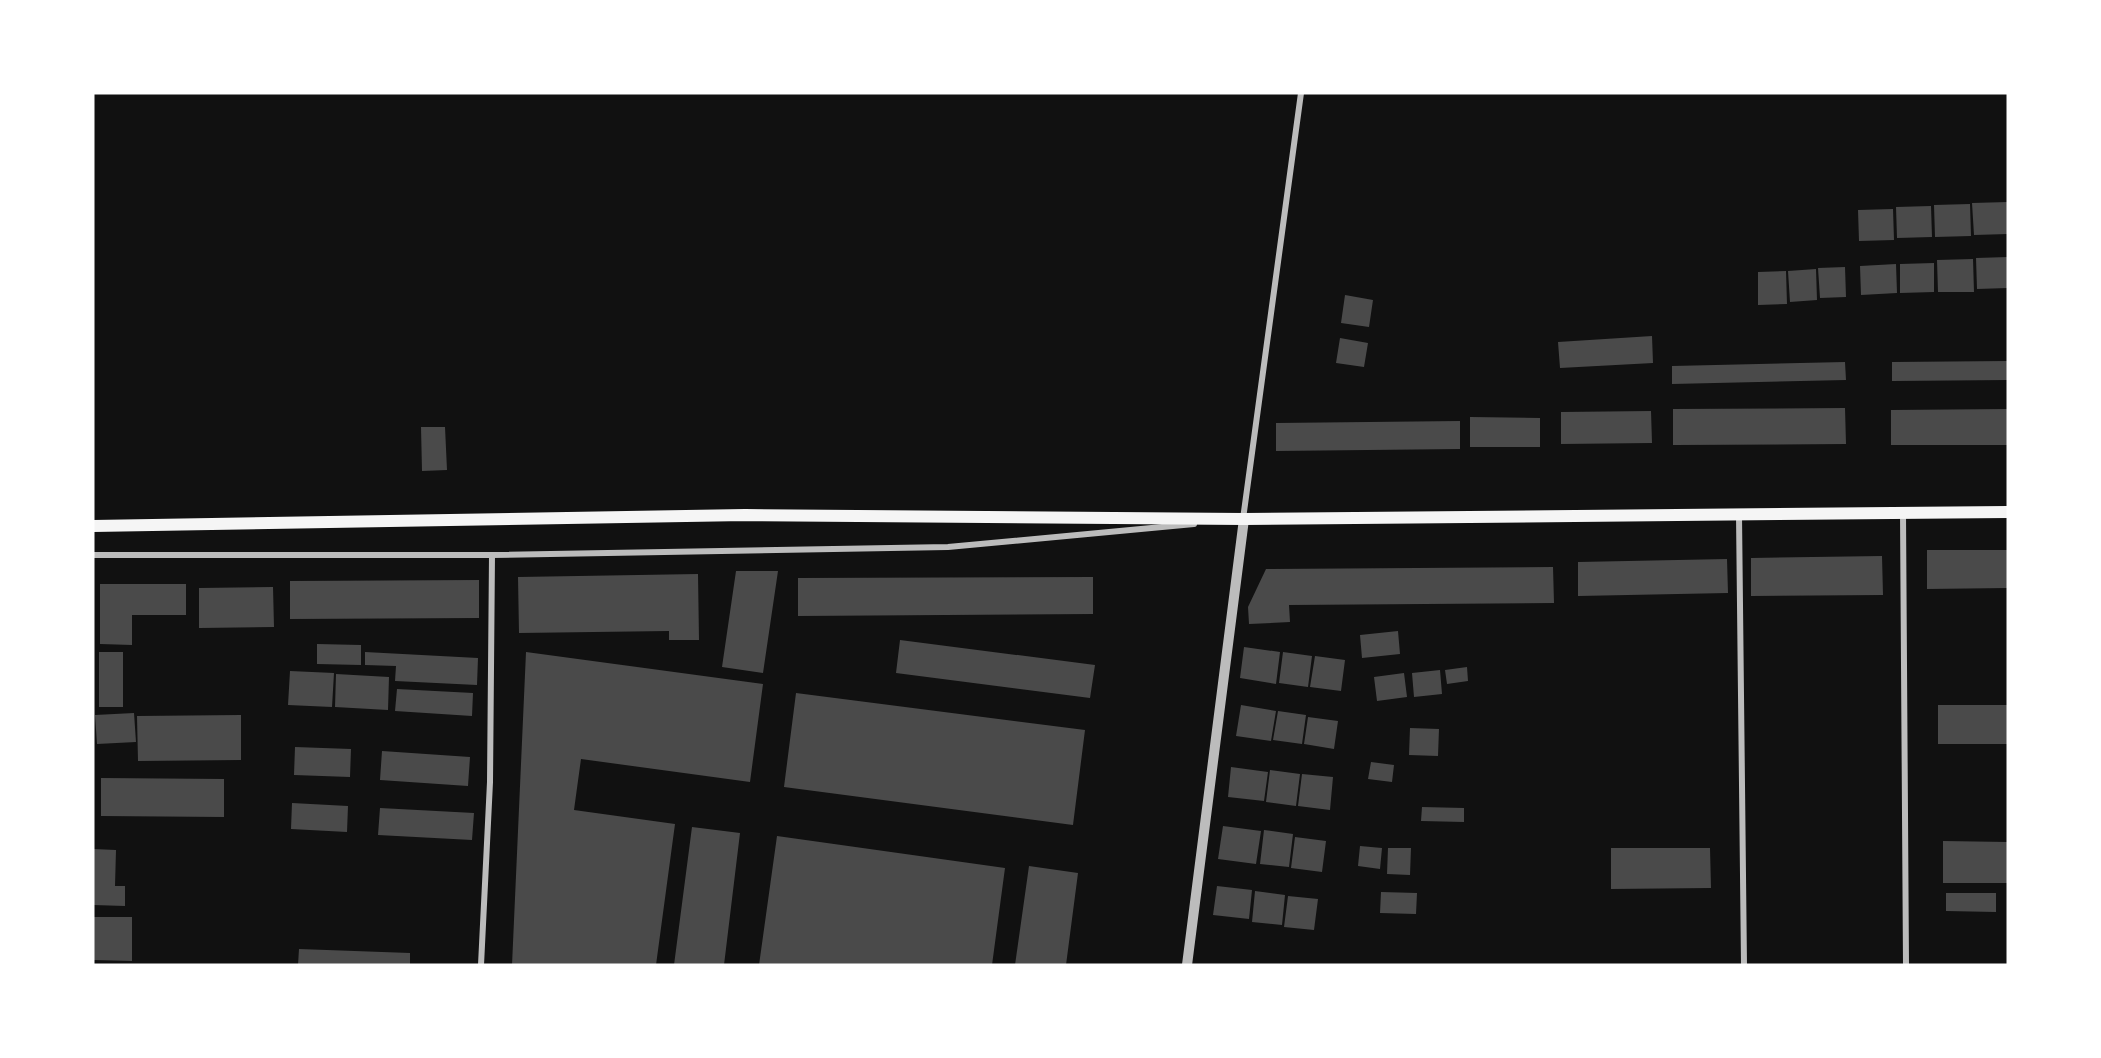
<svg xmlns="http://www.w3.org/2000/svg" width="2101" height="1058" font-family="'Source Sans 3',sans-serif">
	<rect width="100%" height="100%" fill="#111"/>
	<path fill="#4a4a4a" d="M2008,202V234L1974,235L1972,203Z
		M1970,204L1971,236L1935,237L1934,205Z
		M1931,206L1932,237L1897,238L1896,207Z
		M1893,209L1894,240L1859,241L1858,210Z
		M2008,257V288L1977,289L1976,258Z
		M1973,259L1974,292H1938L1937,260Z
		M1934,263V292L1900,293V264Z
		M1896,264L1897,293L1861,295L1860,266Z
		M1845,267L1846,297L1820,298L1818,268Z
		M1816,269L1817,300L1790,302L1788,271Z
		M1786,271L1787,304L1758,305V272Z
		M1345,295L1373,300L1369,327L1341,323Z
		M1652,336L1653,363L1560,368L1558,342Z
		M1340,338L1368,343L1364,367L1336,363Z
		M2008,361V380L1892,381V362Z
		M1845,362L1846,380L1672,384V366Z
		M1845,408L1846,444L1673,445V409Z
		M2008,409V445H1891V410Z
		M1651,411L1652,443L1561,444V412Z
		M1470,417L1540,418V447H1470Z
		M1460,421V449L1276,451V423Z
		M421,427H445L447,470L422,471Z
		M1927,550H2008V588L1927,589Z
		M1882,556L1883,595L1751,596V558Z
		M1727,559L1728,593L1578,596V562Z
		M1553,567L1554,603L1289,605L1290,622L1249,624L1248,607L1266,569Z
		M736,571H778L763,673L722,667Z
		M698,574L699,640H669V631L519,633L518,577Z
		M1093,577V614L798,616V578Z
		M479,580V618L290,619V581Z
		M100,584H186V615H132V645L100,644Z
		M273,587L274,627L199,628V588Z
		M1398,631L1400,654L1362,658L1360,635Z
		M900,640L1095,665L1090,698L896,673Z
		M317,644L361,645V665L317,664Z
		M1244,647L1280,652L1276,684L1240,678Z
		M99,652H123V707H99Z
		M365,652L478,658L477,685L395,681L396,666L365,665Z
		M526,652L763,684L750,782L581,759L574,810L675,824L656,965H512Z
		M1283,652L1312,656L1308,687L1279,683Z
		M1315,656L1345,660L1341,691L1310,687Z
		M1467,667L1468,681L1447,684L1445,670Z
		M1440,670L1442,694L1414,697L1412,673Z
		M290,671L334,673L332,707L288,705Z
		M1404,673L1407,697L1377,701L1374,677Z
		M336,674L389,677L388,710L335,707Z
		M397,689L473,693L472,716L395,711Z
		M796,693L1085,730L1073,825L784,787Z
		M1241,705L1276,711L1271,741L1236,736Z
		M1938,705H2008V744H1938Z
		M1278,711L1306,715L1302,744L1273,740Z
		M134,713L136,742L97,744L95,715Z
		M241,715V760L138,761L137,716Z
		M1308,717L1338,721L1334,749L1304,744Z
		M1410,728L1439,729L1438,756L1409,755Z
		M295,747L351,749L350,777L294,775Z
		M382,751L470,757L468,786L380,780Z
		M1371,762L1394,765L1392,782L1368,779Z
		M1231,767L1268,772L1264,801L1228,797Z
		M1270,770L1300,774L1296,806L1266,802Z
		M1302,774L1333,777L1330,810L1298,806Z
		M101,778L224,779V817L101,816Z
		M292,803L348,806L347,832L291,829Z
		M1422,807L1464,808V822L1421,821Z
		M380,808L474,813L472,840L378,835Z
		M1223,826L1261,831L1256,864L1218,859Z
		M692,827L740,833L724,965H674Z
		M1264,830L1293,834L1289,867L1260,864Z
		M777,836L1005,868L992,965H759Z
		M1295,837L1326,841L1322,872L1291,868Z
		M1943,841L2008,842V883H1943Z
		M1360,846L1382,848L1380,869L1358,866Z
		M1388,848H1411L1410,875L1387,874Z
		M1611,848H1710L1711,888L1611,889Z
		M93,849L116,850L115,886H125V906L93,905Z
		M1029,866L1078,873L1066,965H1015Z
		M1217,886L1252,890L1249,919L1213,915Z
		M1255,891L1285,895L1282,925L1252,922Z
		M1381,892L1417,893L1416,914L1380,913Z
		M1946,893H1996V912L1946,911Z
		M1288,896L1318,899L1314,930L1284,927Z
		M93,917H132V961L93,960Z
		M299,949L410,953V965H298Z"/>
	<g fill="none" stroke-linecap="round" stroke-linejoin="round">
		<path stroke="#bcbcbc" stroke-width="6" d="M1903,513L1906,965
			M1739,515L1744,965
			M1243,519L1301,93
			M93,555H492L948,547L1194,524
			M481,965L490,782L492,555"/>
		<path stroke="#bcbcbc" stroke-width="10" d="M1187,965L1244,519"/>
		<path stroke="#f5f5f5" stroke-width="12" d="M93,526L745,515L1244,519L2008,512"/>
	</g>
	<rect width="2101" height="1058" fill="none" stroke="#ffffff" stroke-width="189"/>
</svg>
